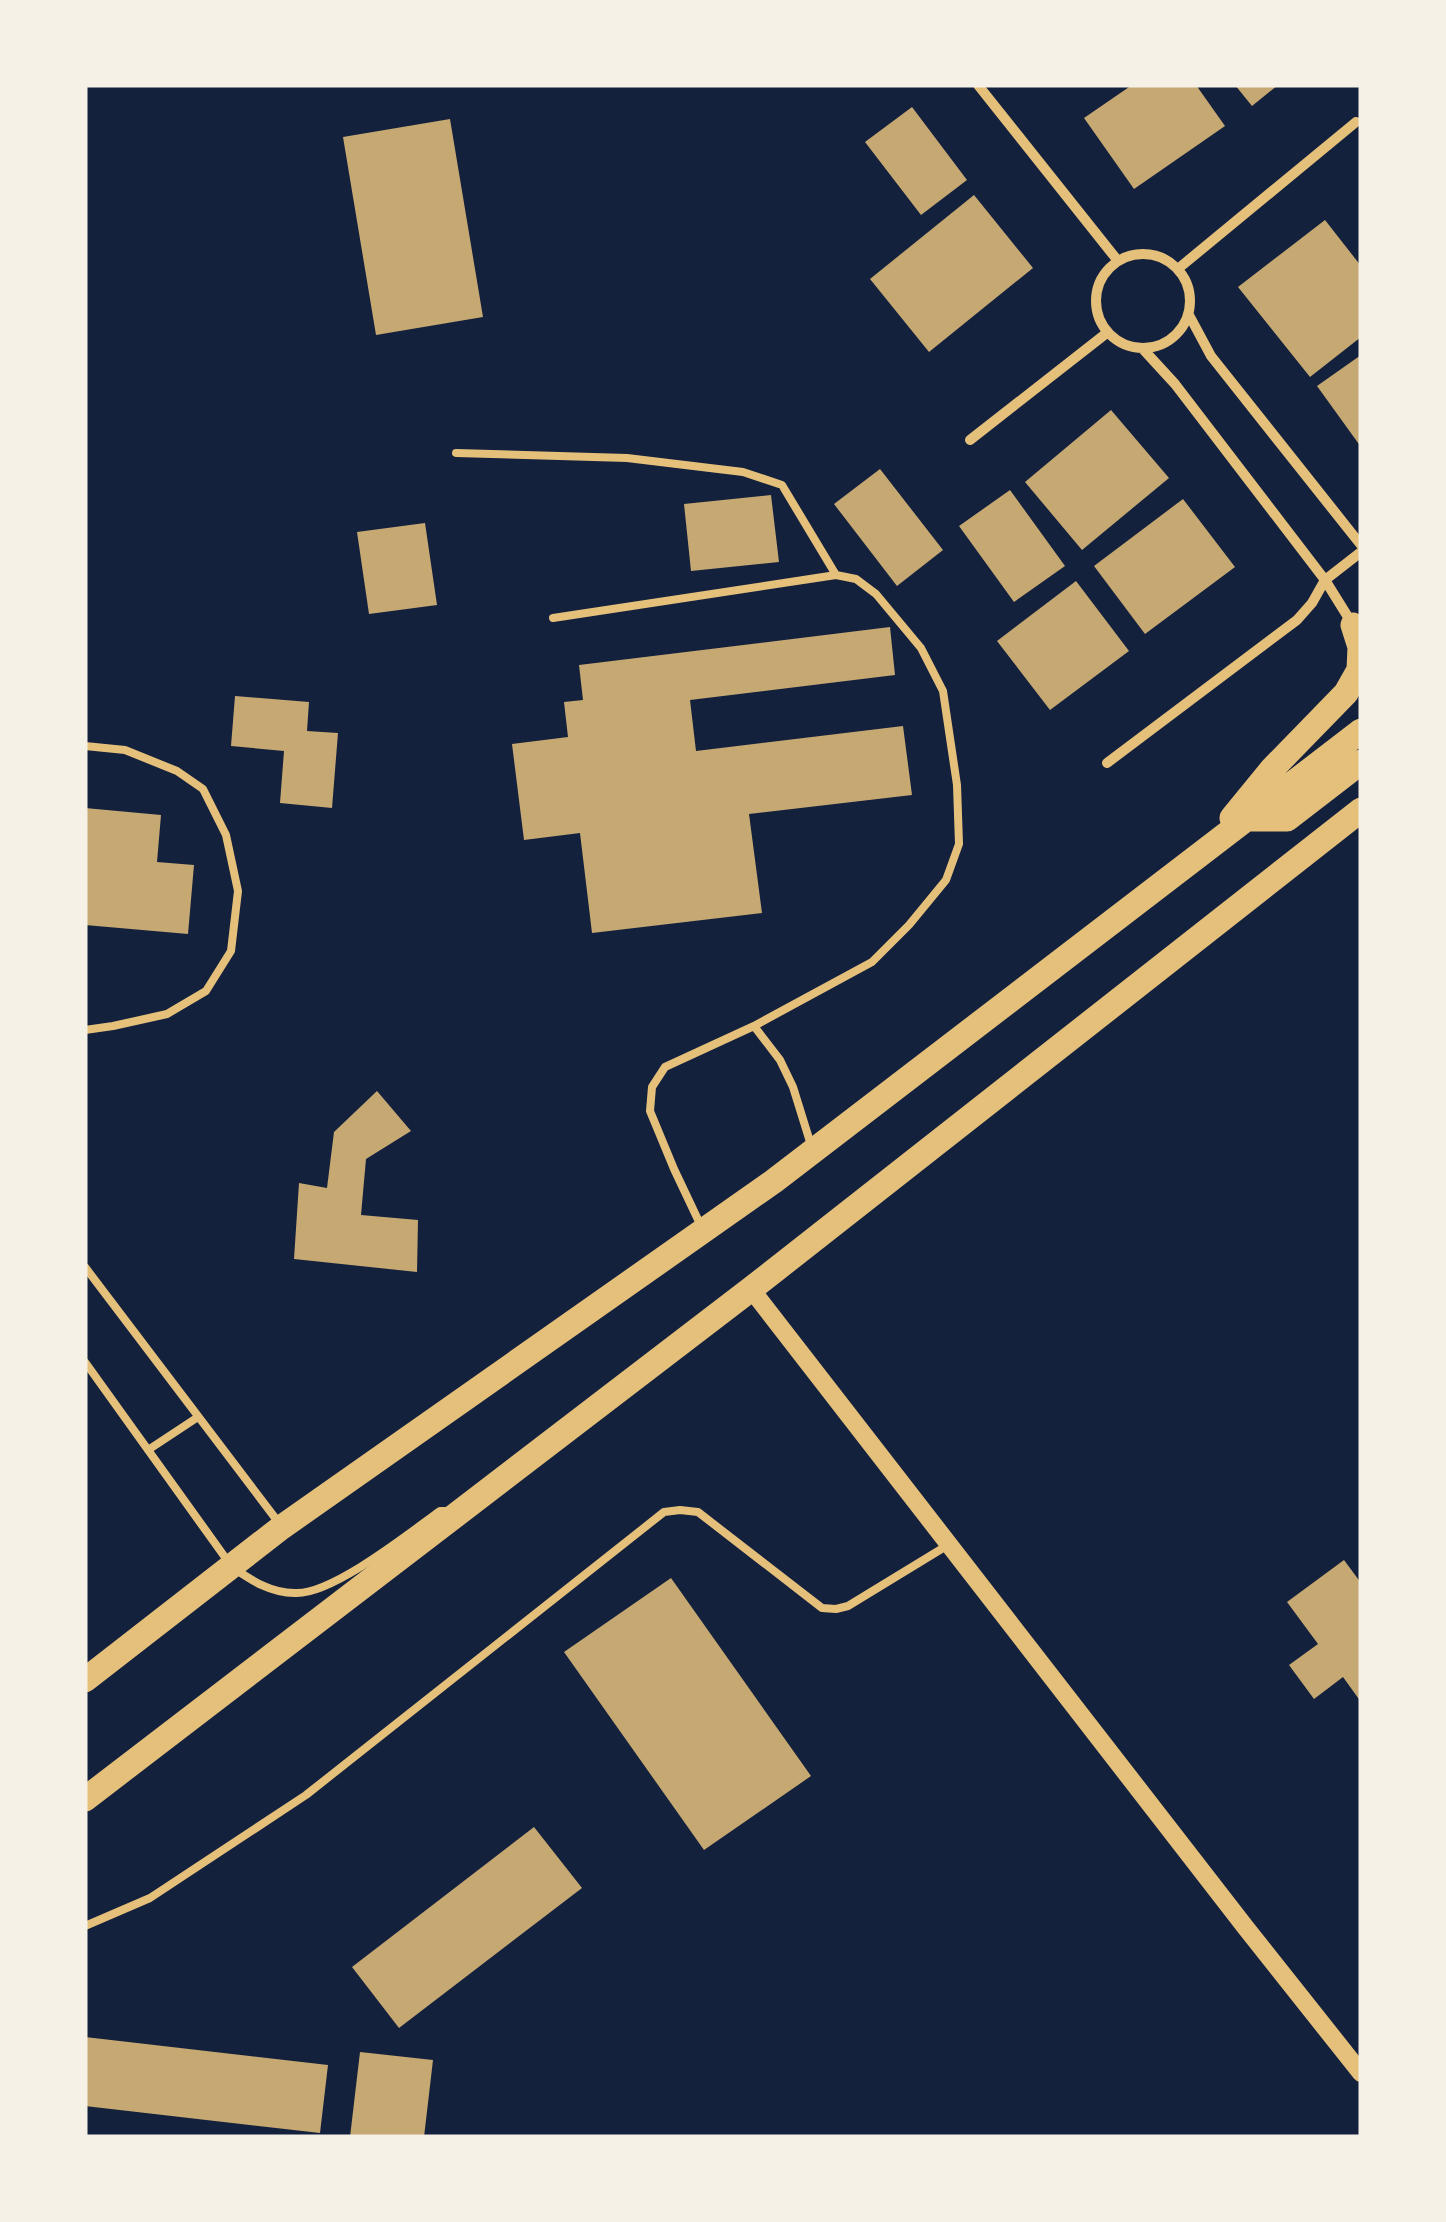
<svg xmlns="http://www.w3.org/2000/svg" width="1446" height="2222" font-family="Figtree,sans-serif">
	<rect width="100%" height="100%" fill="#14213d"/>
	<path fill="#c6a872" d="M1132,85H1196L1225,126L1134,189L1084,118Z
		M1235,85H1278L1252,106Z
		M912,107L967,180L921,215L865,142Z
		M450,119L483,317L376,335L343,137Z
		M974,195L1033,268L929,352L870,279Z
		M1325,220L1361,266V337L1310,377L1238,287Z
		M1361,355V447L1317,386Z
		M1111,410L1169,478L1082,550L1025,482Z
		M880,469L943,550L897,586L834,504Z
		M1010,490L1065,566L1014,602L959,526Z
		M771,495L779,562L691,571L684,504Z
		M1183,499L1235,567L1145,634L1094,566Z
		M425,523L437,605L369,614L357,532Z
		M1076,581L1129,651L1050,710L997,641Z
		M890,627L895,675L690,700L696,751L903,726L912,795L749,814L762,913L592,933L580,833L524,840L512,744L568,737L564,702L583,700L579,665Z
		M235,696L309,702L307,731L338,733L332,808L280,803L284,751L231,746Z
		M85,808L161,815L157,862L194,865L188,934L85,925Z
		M377,1091L411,1131L366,1159L361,1215L418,1220L417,1272L294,1259L299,1183L327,1188L334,1132Z
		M1344,1560L1361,1583V1702L1343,1677L1314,1699L1289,1665L1318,1644L1287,1602Z
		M671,1578L811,1776L704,1850L564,1652Z
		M534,1827L582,1888L399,2028L352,1967Z
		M85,2037L328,2065L320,2133L85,2106Z
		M360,2052L433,2060L424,2137H350Z"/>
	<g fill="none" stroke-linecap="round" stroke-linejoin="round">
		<path stroke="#e5c07b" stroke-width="8" d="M456,453L627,458L743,472L782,485L836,575
			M553,618L836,575L856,579L876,594L921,648L943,691L957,785L959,844L946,880L909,925L872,962L754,1026
			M85,746L125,750L177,771L203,789L226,835L238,891L231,951L206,991L167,1014L113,1026L85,1030
			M701,1226L674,1169L650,1111L652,1087L665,1067L754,1026L780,1060L793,1087L811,1145
			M85,1267L279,1523
			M85,1362L232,1567C251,1580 271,1594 297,1593C334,1593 408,1534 440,1511H446
			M148,1450L198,1417
			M85,1926L150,1898L306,1795L664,1512L680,1510L698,1512L822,1608L836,1609L848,1606L948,1545"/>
		<path stroke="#e5c07b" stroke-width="10" d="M978,85L1118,261
			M1096 301a47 47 0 1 1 94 0a47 47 0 1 1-94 0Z
			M1179,268L1356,122
			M1189,315L1211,356L1361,545
			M1142,348L1175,384L1325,580L1353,625
			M970,440L1108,332
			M1107,763L1297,620L1312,603L1325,580L1361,552"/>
		<path stroke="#e5c07b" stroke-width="18" d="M751,1289L1246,1928L1361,2073"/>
		<path stroke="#e5c07b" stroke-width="25" d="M1232,818L1272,769L1346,693L1359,670L1360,647L1353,625
			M1248,819H1287L1361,762
			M85,1680L282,1527L774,1181L1361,731
			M85,1799L751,1289L1361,810"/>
	</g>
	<rect width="1446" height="2222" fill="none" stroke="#f6f1e7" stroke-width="175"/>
</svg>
